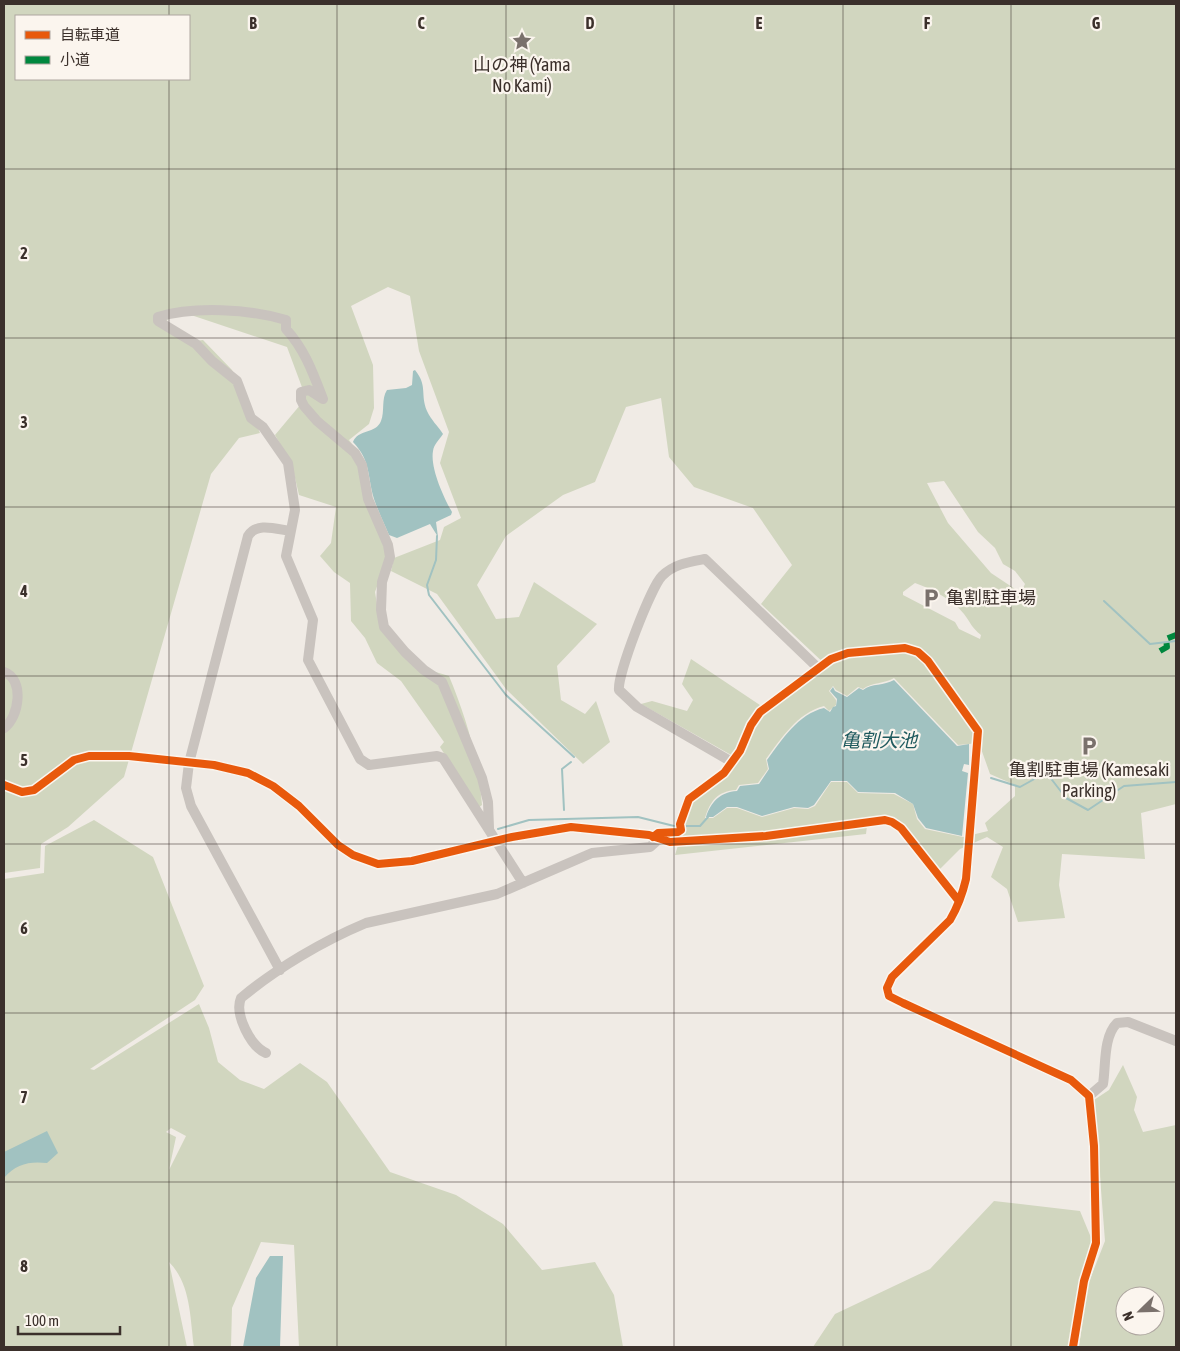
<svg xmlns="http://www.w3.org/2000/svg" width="1180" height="1351" font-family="'Asap Condensed','Noto Sans JP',sans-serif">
	<rect width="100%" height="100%" fill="#f0ebe5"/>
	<path fill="#d1d6bf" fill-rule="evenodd" d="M4,4H1176V804L1141,813L1145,859L1062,854L1059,885L1065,918L1018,922L1007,889L991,877L1003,847L987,837L960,849L939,870L903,824L868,818L866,834L675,855L692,800L722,781L740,760L641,704L652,701L687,711L693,700L682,684L691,659L769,711L827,666L761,604L792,565L753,508L694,487L669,457L661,398L626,407L595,482L563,495L506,536L477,585L496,619L519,617L534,582L597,624L557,666L561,700L585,714L596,701L610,742L583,764L506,689L437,594L391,571L394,558L440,540L444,527L461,518L440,463L449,432L419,351L410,296L388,287L351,306L373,365L374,408L369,424L349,440L361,456L372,499L391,548L375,592L381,629L429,670L449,676C467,720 478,757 482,805L478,808L440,747L444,742L401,681L377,663L365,638L351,621L350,583L334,572L320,556L331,543L336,507L299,495L292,465L275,435L306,398L287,347L173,309L163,328L188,342L203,340L232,370L260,433L239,438L211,474L124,777L68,827L41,844L40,868L4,873ZM16,16H189V79H16ZM944,481L978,532L995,548L1003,564L1015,571L1025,584L1021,593L991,573L948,523L927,483ZM915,583C932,589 952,599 964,614C971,623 971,627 981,635L980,639L959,629L955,622L903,595V592ZM894,678L958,745L979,743L990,774L1015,785V796L985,823L988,831L963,837L925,829L917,819L913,804L894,794L858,793L847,782H831L815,806L808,809L794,808L762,817L737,808H727L713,818H705C710,801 718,791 736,790L739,785L758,783L768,769L766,759C781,739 797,713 824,706L829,711L836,705V700L829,691L833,686L836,690L847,696L858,687L863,689C872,682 884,684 894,678Z
		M94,820L153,857L204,986L195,1000L90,1069L94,1070L199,1004L209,1028L218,1062L240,1080L264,1089L300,1063L327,1082L390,1172L456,1195L503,1224L542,1270L595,1262L614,1295L623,1347H299L294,1245L261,1242L232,1308L231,1347H194C190,1318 191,1284 169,1262L187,1347H4V879L44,873L45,846ZM171,1128L186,1136L169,1170L176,1137L166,1132Z
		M1123,1065L1137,1097L1134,1110L1143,1132L1176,1125V1347H1079L1087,1287L1105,1241L1094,1100L1109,1090ZM1125,1296H1155V1326H1125Z
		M994,1201L1080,1211L1092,1240L1069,1347H813L835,1314L930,1269Z"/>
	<path fill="#a1c2c1" d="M415,370C428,386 420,394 427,411C431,420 438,426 443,434C439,440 434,444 433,451C430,468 444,498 452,512L451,515L436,522L438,537L430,524L397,538L389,535C384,523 378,511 374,499C367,475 371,461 353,442C358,429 376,434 381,421C385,411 381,399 387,390L406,388L412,385L413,371Z
		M894,680L957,746L969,744V765L964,764L962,771L968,773L962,836L926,828L918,818L913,804L895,793L858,792L847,781H831L814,805L808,808L794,807L762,816L737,807H727L713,817H706C711,802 720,792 737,791L740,786L759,784L769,769L767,760C782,740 798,714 824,708L830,712L833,707L836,706L837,699L830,691L833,687L835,691L847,697L859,688L863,690C872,683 884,686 894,680Z
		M47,1131L58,1153L47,1163C29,1161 16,1164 4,1178V1152Z
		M270,1256H283L280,1347H243L256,1278Z"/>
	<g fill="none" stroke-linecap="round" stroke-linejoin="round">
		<path stroke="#a1c2c1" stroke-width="2" d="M437,536L436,560L427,585L429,595L506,695L574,757
			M1104,601L1150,644L1176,641
			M991,778L1020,787L1038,777L1049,776L1066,798L1088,810L1124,786L1176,782
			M564,810L562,769L571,762
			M685,826H700L708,817
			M498,829L529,820L638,817L678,827"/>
		<path stroke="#c9c3be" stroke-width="10" d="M323,399C313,373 305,350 286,329V320C249,309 194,306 158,317V321L196,344L212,361L237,381L251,418L263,427L288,463L295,510L286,556L313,620L308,660L360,759L369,765L437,756L443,758L523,883
			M323,399L309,390L301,392V400L304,406L317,421L355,453L362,465L368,499L388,545L390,557L382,582L381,610L384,627L405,652L424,670L442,682L482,778L488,802L489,828
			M4,672C25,679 19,718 4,728
			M732,762L637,707L619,690C617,675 651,587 662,576C674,564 689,562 705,559L818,668
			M4,785L22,792L34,790L74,760L89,756H129L214,765L248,773L273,786L299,806L338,845L353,855L378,864L412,861L512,837L571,827L649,835L670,842L766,836L885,820L892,822L901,828L958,900
			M653,837L658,833L678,832L681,830L680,824L689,799L724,773L740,751L751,725L760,712L831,659L848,653L905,648L918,652L928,661L978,731L966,879C963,892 957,908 950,920L892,977L887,988L889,996L903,1003L1071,1080L1089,1096L1094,1146L1096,1243L1084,1281L1073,1347
			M280,970L191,806L186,788L189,763L248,536C256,522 276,529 290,531
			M266,1053C251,1047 234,1014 241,998C277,968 323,941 366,923L497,894L592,853L650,847L659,839
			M1089,1096L1103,1084C1106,1066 1103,1037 1117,1023L1128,1022L1176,1041"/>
		<path stroke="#00873e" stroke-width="6" stroke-dasharray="12 6" stroke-linecap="butt" d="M1160,651L1167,647L1166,639L1176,635"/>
		<defs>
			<path id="cycleway" d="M4,785L22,792L34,790L74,760L89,756H129L214,765L248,773L273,786L299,806L338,845L353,855L378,864L412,861L512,837L571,827L649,835L670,842L766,836L885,820L892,822L901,828L958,900
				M653,837L658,833L678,832L681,830L680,824L689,799L724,773L740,751L751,725L760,712L831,659L848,653L905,648L918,652L928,661L978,731L966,879C963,892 957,908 950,920L892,977L887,988L889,996L903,1003L1071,1080L1089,1096L1094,1146L1096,1243L1084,1281L1073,1347"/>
		</defs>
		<use href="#cycleway" stroke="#fbf5ee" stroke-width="11"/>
		<use href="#cycleway" stroke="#e8590c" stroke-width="8"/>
	</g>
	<path fill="none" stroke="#3b302b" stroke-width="1" stroke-opacity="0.55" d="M169,4V16M337,4V1347M506,4V1347M674,4V1347M843,4V1347M1011,4V1347M169,79V1347M4,169H1176M4,338H1176M4,507H1176M4,676H1176M4,844H1176M4,1013H1176M4,1182H1176"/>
	<defs>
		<symbol id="sight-bare" viewBox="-9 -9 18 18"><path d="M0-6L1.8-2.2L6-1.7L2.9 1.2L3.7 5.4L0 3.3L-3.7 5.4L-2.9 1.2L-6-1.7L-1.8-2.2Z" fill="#7a716c" stroke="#fbf5ee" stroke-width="2.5" paint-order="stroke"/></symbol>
		<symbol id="parking-bare" viewBox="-9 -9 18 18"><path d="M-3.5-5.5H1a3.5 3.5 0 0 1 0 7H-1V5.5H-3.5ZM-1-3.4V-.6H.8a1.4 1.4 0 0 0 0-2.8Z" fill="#7a716c" stroke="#fbf5ee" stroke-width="2.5" paint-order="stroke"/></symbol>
	</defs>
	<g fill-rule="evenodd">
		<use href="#sight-bare" x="508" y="27" width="28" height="28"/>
		<use href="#parking-bare" x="917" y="584" width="28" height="28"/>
		<use href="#parking-bare" x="1075" y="732" width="28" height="28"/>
	</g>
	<g text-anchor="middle" stroke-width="4.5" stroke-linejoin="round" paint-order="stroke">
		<g font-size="18" fill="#3b302b" stroke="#fbf5ee">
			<text x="522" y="71">山の神 (Yama<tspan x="522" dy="21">No Kami)</tspan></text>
			<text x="946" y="604" text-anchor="start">亀割駐車場</text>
			<text x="1089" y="776">亀割駐車場 (Kamesaki<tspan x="1089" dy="21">Parking)</tspan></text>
		</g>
		<g font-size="19" font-style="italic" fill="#1f5a5e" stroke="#fbf5ee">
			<text x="879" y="747">亀割大池</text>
		</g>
	</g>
	<g font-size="16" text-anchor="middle" font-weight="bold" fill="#3b302b" stroke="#fbf5ee" stroke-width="4.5" stroke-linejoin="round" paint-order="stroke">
		<text x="253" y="29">B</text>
		<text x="421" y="29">C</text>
		<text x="590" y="29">D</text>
		<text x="759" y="29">E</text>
		<text x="927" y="29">F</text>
		<text x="1096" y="29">G</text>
		<text x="24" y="259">2</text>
		<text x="24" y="428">3</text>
		<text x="24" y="597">4</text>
		<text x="24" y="766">5</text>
		<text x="24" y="934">6</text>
		<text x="24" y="1103">7</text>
		<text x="24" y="1272">8</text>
	</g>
	<rect width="1180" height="1351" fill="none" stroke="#3b302b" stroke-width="10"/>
	<rect x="15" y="15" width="175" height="65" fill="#fbf5ee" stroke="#aea6a0"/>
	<rect x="25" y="31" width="25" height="8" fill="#e8590c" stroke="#aea6a0"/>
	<text x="60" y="40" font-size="15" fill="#3b302b">自転車道</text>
	<rect x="25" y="56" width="25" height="8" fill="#00873e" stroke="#aea6a0"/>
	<text x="60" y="65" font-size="15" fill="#3b302b">小道</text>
	<g transform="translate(1140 1311) rotate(247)"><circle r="24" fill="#fbf5ee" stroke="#aea6a0"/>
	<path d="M0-4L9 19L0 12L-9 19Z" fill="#7a716c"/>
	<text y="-8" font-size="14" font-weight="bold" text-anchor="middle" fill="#3b302b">N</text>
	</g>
	<path d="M18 1326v8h102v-8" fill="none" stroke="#3b302b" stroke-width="2.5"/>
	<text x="25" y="1326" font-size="15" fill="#3b302b" stroke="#fbf5ee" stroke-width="4" paint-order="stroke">100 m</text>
</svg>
